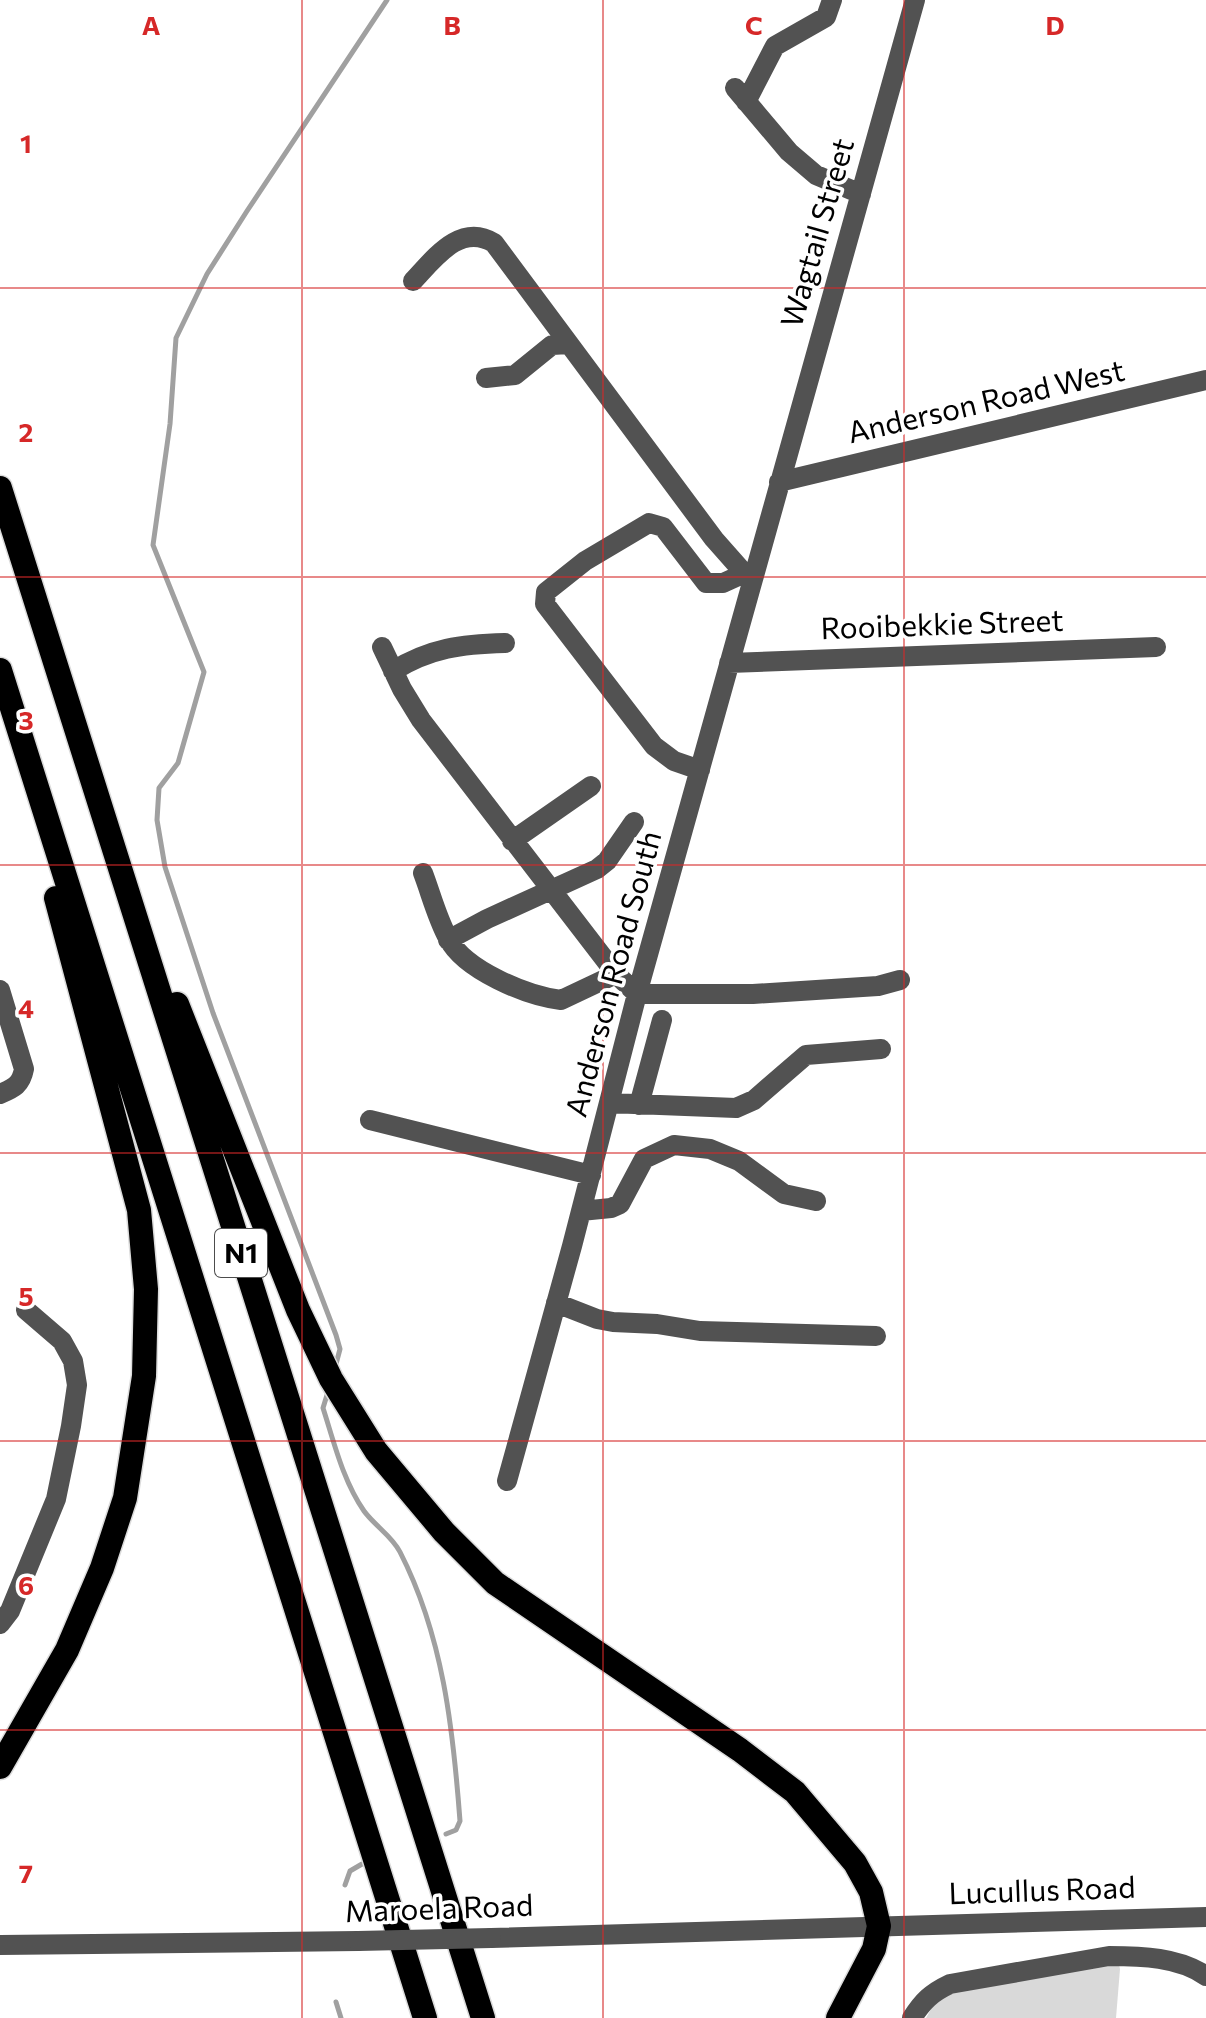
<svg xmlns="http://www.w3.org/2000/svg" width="1206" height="2018" font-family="Commissioner,sans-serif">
	<rect width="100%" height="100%" fill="#fff"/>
	<path fill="#d9d9d9" d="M1118,1960L1120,1969L1116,2018H926L940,1993Z"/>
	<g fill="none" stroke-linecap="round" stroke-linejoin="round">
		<path stroke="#a0a0a0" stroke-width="5" d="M336,1364L340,1349L336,1335L213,1013L165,867L157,820L159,788L178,763L204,672L153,545L170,424L176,338L207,274L247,211L387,0
			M327,1395L323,1408C334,1442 343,1481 364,1511C375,1526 392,1536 400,1552C443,1636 453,1728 460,1821L456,1830L446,1834
			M345,1885L350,1871L362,1864
			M336,2002L341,2018"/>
		<defs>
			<path id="highway" d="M0,488L483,2018
				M0,670L425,2018
				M177,1004L298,1310L331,1379L376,1451L444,1532L495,1583L740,1750L795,1792L855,1863L871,1892L879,1926L874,1949L838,2018
				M0,1767L67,1650L102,1568L125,1498L144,1376L146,1289L139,1210L56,898"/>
		</defs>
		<use href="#highway" stroke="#dbdbdb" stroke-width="27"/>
		<path stroke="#525252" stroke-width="20" d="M735,88L789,152L816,175L861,194
			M746,102L775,46L826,17L832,0
			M413,281C434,259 460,222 494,243L714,539L752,582
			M486,378L515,375L552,345L569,344
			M779,482L1206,380
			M382,647L402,689L421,720L616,974L637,994H753L878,986L900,980
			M729,663L1156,647
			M393,671C430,648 462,644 505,643
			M700,770L674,761L654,746L545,604L546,592L585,561L649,523L663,527L706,583H723L745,573
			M512,841L591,786
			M423,873C431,894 437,918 448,938C464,970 527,996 561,1000L616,974
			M448,940L487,919L597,869L607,861L634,822
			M0,990L24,1069C21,1085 14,1088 0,1094
			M609,1103L736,1108L754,1100L806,1055L881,1049
			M639,1105L662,1020
			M370,1120L591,1175
			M581,1211L611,1208L620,1204L644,1159L674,1145L710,1149L739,1161L784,1194L816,1201
			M556,1303L597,1319L613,1322L657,1324L700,1331L876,1336
			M507,1481L572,1246L637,994L915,0
			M0,1624L10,1611L56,1499L71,1426L77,1385L73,1361L62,1341L26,1310
			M491,1938L1206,1917
			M0,1945L358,1941
			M912,2018C923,2001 931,1993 950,1984L1109,1956C1141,1956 1179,1957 1206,1976"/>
		<use href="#highway" stroke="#000" stroke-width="24"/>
		<path stroke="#525252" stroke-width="20" d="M358,1941L491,1938"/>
	</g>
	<path fill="none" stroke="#d62828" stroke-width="2" stroke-opacity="0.55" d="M302,0V2018M603,0V2018M904,0V2018M0,288H1206M0,577H1206M0,865H1206M0,1153H1206M0,1441H1206M0,1730H1206"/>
	<g text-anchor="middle" stroke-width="7" stroke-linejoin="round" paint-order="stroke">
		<rect fill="#fff" stroke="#4c4c4c" stroke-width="2" x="215" y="1229" width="52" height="48" rx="6"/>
		<g font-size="28" font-weight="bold" fill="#000">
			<text x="241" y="1263">N1</text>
		</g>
		<g font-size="30" fill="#000" stroke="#fff">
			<text transform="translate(818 233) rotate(-74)" y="10">Wagtail Street</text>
			<text transform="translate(986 402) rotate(-13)" y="10">Anderson Road West</text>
			<text transform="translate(942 625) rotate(-2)" y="10">Rooibekkie Street</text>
			<text transform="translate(614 974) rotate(-75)" y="10">Anderson Road South</text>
			<text transform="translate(1042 1891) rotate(-2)" y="10">Lucullus Road</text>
			<text transform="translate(439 1909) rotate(-2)" y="10">Maroela Road</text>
		</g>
	</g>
	<g font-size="26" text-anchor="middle" font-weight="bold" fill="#d62828" stroke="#fff" stroke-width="7" stroke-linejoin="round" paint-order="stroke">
		<text x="151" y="35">A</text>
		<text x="452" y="35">B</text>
		<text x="754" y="35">C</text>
		<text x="1055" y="35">D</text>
		<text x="26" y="153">1</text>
		<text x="26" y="442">2</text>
		<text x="26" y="730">3</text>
		<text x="26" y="1018">4</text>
		<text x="26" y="1306">5</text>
		<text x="26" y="1595">6</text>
		<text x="26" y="1883">7</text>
	</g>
</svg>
